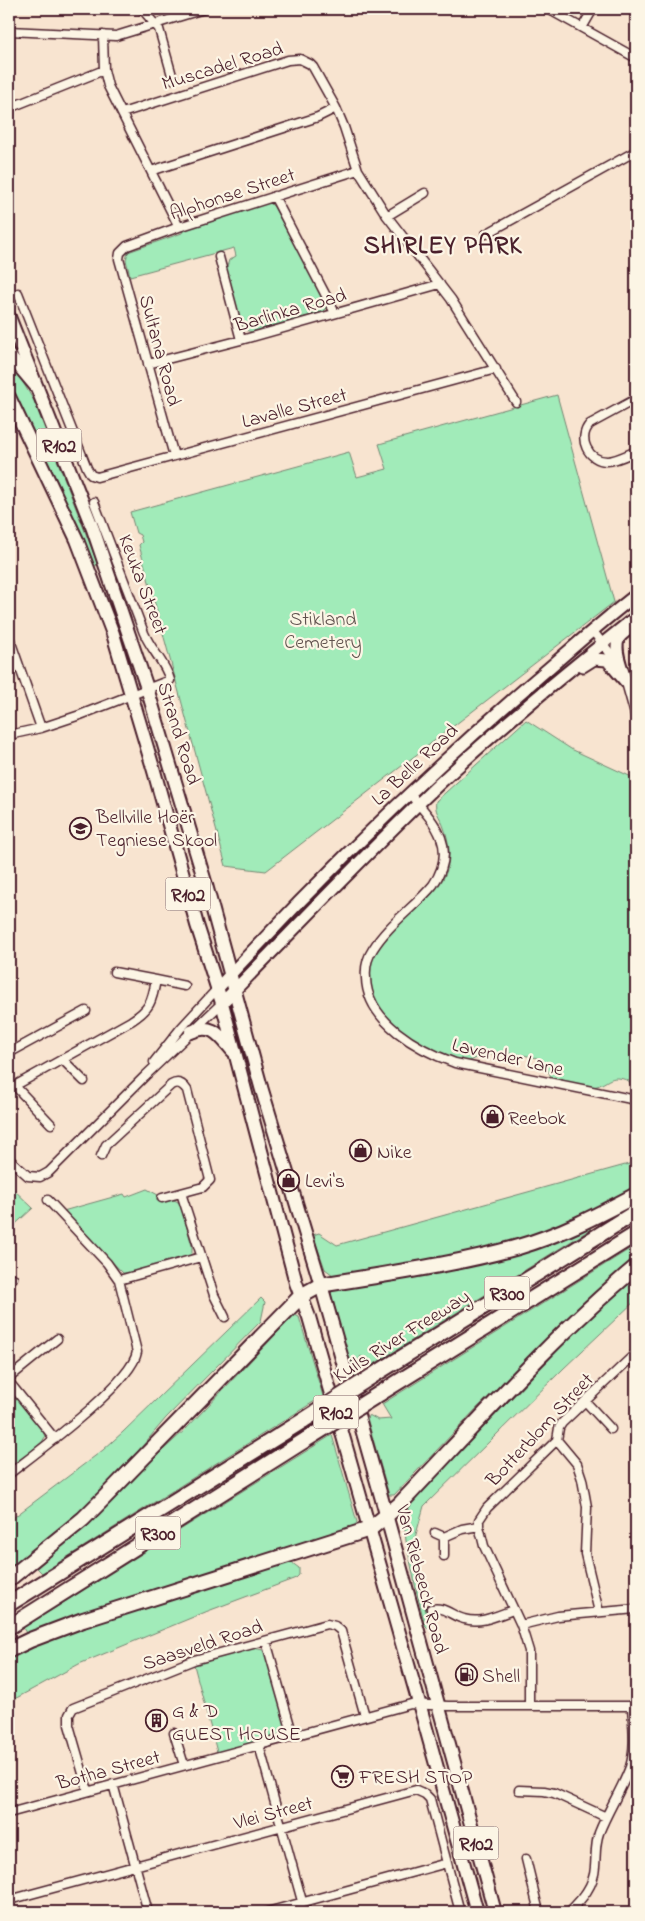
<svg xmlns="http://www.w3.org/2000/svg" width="645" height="1921" font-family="'Indie Flower',sans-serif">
	<rect width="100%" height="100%" fill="#f8e4d0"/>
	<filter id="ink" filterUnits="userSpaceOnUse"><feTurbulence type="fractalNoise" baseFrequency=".02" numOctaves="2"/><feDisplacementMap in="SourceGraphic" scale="10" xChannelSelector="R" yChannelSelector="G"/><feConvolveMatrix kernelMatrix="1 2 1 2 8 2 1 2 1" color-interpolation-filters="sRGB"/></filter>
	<g filter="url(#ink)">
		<path fill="#a1ebb9" stroke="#768572" d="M266,203H270L274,207L325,302L327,308L323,312L252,332L245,330L241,324L226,270L229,260L236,256L234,248L130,276L126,260L128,252L182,233L183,230Z
			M9,364L18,374L34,401L97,562L96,566H94L60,487L9,382Z
			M557,395L614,602L266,871L226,866L139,545L142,542L140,535L136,533L130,512L349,452L357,477L387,469L379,444Z
			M526,720L571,749L636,779V1096L629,1081C608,1072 608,1086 591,1087C580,1087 561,1080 551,1077C548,1071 546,1063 539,1059C536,1057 531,1057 528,1056C506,1052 501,1052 480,1057C475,1058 470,1062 466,1062C449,1064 402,1033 391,1021C379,1008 373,999 370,981C363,933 433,911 447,870C451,855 449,840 443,825C440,817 434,811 436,801Z
			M636,1162V1189L576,1221L538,1236L468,1254L333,1275L325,1269L313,1235L319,1233L337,1245Z
			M9,1185L33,1208L9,1230Z
			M147,1189L158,1195L160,1202L172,1199L180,1203L192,1246V1253L188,1257L129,1273H123L63,1211L124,1194L126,1197Z
			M588,1226L591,1229L371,1366L361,1356L357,1363L356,1376L354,1377L331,1294L333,1288Z
			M636,1245V1257L580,1306L521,1367L478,1407L394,1495H389L367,1418L369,1415L378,1420L391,1419L382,1404Z
			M636,1275V1300L564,1368L424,1506L411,1552L421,1574L418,1578L431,1631L425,1625L417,1594L406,1541L404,1521L411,1502L597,1310Z
			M261,1298L265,1302L261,1321L166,1418L128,1463L98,1495L48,1539L9,1570V1521L103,1450L123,1432Z
			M295,1315L299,1317L323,1396L42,1573L37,1568L117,1496L151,1461L186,1429L293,1316Z
			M15,1395L43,1431L45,1437L42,1442L9,1469V1400Z
			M332,1435L357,1522L355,1526L28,1636L23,1628Z
			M291,1562L299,1568V1575L296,1578L208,1611L79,1664L9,1702V1655L51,1637Z
			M254,1648L263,1650L266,1655L285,1720C286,1727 284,1732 278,1736L217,1752L194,1665Z"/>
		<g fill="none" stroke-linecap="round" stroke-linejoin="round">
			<defs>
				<path id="street" d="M142,9L159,29L173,79
					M548,9L636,58
					M582,28L593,9
					M9,31L116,36L204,9
					M103,35L104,70L108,86L179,227
					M9,108L104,70
					M122,113L288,60L300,59L310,64L313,67L336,108L344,127L358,170L387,216L451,299L516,402
					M151,171L318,117L336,108
					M274,196L335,313
					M387,216L425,193
					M486,234L636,151
					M219,257L241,340
					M18,293L87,468L91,475L97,477L496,369
					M148,364L241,340L440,284
					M636,399L590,424C577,438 588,461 607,461C616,461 627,455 636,451
					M174,456L119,259L120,253L127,246L179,227L358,170
					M592,630L617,662
					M9,637L41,728
					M625,679L636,718
					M9,735L41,728L80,715L170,680C165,662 151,650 144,633L94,502
					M409,793C434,822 459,847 433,885C415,907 388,924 373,949C367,958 365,968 366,978C367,1022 419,1050 455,1063L636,1100
					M156,980L185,986
					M9,1053L86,1011
					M62,1059L84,1081
					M154,1062L181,1028L217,989
					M15,1086L51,1124
					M9,1089L131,1021C150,1009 152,1002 156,980L114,972
					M101,1156L106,1145L171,1085C178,1081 183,1084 187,1090L210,1180L203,1187L162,1198
					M9,1159L28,1176L40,1177L49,1172L145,1076L222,1003
					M181,1193L214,1295L225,1317
					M119,1280L201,1257
					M9,1282L13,1278
					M9,1378L57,1339
					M9,1382L55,1439
					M585,1401L611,1429
					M557,1440L577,1464L582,1479L587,1507L585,1554L599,1612
					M9,1474C36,1453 132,1383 137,1352L119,1280L107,1263L48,1200
					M435,1533L444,1537
					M444,1556V1537L462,1529L479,1526
					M431,1609C445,1606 451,1616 464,1619C481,1624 496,1616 513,1610
					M521,1625L558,1616L636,1609
					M266,1641L293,1736
					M529,1705V1651L521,1625L484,1546L479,1526V1520L487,1508L557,1440L559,1428L562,1423L636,1353
					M174,1733L184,1765
					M259,1745L305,1912
					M113,1784L148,1912
					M519,1790L544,1791L554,1793L606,1817
					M88,1791L69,1725V1715L73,1708L194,1660L327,1624L335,1626L341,1631L365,1716
					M9,1813L411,1704L448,1706H636
					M526,1859L539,1912
					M9,1900L416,1790L425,1794L430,1799L460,1912
					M267,1912L447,1863
					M569,1912C582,1899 594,1886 595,1867C596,1855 595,1844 599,1833C608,1810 622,1789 630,1767C636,1748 633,1725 632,1706"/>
				<path id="secondary" d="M9,355L35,386
					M583,666L594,659L607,660L626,682
					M625,679C622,668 613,649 619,638C621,635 625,632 628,630
					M217,989C317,880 423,777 535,680C568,652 601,622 636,595
					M222,1003C295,929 365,854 440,783C503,724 569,670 636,617"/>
				<path id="primary" d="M9,317L93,529L147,688L206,885L261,1087L321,1285L381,1496L495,1912
					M9,397L77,540L113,634L154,771L197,925L222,1003L296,1283L309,1317L419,1703L477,1912
					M191,1032C212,1022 220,1036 233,1051"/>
				<path id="highway" d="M377,1373L636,1212
					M379,1394L636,1234
					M9,1579L83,1519L104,1498L301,1296L321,1285C386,1274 454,1265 518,1247C560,1235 598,1215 636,1195
					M9,1604L304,1420
					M9,1627L307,1439
					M9,1650L30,1640L83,1620L370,1529L399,1505C475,1425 552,1337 636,1267"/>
			</defs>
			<use href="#street" stroke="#4a1f2b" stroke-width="11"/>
			<use href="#secondary" stroke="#4a1f2b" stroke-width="15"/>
			<use href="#primary" stroke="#4a1f2b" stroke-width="16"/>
			<use href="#highway" stroke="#4a1f2b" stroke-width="18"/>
			<use href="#street" stroke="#fcf5e5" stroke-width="8"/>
			<use href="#secondary" stroke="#fcf5e5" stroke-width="11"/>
			<use href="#primary" stroke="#fcf5e5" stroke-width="12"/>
			<use href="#highway" stroke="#fcf5e5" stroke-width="14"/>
			<defs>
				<path id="highway-bridge" d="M304,1420L377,1373
					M307,1439L379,1394"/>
			</defs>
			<use href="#highway-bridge" stroke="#4a1f2b" stroke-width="18" stroke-linecap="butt"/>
			<use href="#highway-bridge" stroke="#fcf5e5" stroke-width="14"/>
		</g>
	</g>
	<defs>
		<symbol id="school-ring" viewBox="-11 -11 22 22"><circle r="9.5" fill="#fcf5e5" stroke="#4a1f2b" stroke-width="1.5"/><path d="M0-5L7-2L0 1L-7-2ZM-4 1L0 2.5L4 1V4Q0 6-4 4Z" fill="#4a1f2b"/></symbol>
		<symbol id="shop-ring" viewBox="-11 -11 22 22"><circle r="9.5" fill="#fcf5e5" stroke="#4a1f2b" stroke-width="1.5"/><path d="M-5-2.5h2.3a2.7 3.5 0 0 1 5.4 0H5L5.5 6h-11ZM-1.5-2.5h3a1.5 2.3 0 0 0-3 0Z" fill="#4a1f2b"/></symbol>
		<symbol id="fuel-ring" viewBox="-11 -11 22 22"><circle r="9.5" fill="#fcf5e5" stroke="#4a1f2b" stroke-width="1.5"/><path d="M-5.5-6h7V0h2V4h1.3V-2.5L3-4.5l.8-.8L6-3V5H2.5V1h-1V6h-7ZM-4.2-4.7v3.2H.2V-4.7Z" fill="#4a1f2b"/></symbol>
		<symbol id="building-ring" viewBox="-11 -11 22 22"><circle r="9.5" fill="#fcf5e5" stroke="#4a1f2b" stroke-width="1.5"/><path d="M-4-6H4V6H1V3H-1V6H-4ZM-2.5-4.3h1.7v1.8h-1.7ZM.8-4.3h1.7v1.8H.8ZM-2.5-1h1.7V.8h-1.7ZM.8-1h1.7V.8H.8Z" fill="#4a1f2b"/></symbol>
		<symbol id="supermarket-ring" viewBox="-11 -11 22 22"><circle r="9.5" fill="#fcf5e5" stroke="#4a1f2b" stroke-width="1.5"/><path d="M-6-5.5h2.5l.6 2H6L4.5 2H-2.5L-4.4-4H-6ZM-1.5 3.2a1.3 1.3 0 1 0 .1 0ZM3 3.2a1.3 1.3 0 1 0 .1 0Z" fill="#4a1f2b"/></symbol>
	</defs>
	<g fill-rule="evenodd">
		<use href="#school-ring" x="68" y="816" width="25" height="25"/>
		<use href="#shop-ring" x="480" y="1104" width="25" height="25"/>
		<use href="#shop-ring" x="348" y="1138" width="25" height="25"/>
		<use href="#shop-ring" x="276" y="1168" width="25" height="25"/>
		<use href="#fuel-ring" x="454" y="1662" width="25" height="25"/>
		<use href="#building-ring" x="144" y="1708" width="25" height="25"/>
		<use href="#supermarket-ring" x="330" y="1764" width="25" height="25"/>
	</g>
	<g text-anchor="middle" stroke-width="4.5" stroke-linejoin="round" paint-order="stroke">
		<g fill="#fcf5e5" stroke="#7f5f63" stroke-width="1">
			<rect x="36.5" y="428.5" width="45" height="33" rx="4"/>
			<rect x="165.5" y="877.5" width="45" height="33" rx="4"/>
			<rect x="484.5" y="1276.5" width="45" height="33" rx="4"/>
			<rect x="313.5" y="1395.5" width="45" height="33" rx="4"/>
			<rect x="135.5" y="1516.5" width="45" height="33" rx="4"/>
			<rect x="453.5" y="1826.5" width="45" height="33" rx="4"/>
		</g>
		<g font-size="19" font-weight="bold" fill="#4a1f2b">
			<text x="59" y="452">R102</text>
			<text x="188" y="901">R102</text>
			<text x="507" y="1300">R300</text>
			<text x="336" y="1419">R102</text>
			<text x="158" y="1540">R300</text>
			<text x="476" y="1850">R102</text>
		</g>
		<g font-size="20" fill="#4a1f2b" stroke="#fcf5e5">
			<text transform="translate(222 65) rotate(-17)" y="7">Muscadel Road</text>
			<text transform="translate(232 193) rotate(-18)" y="7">Alphonse Street</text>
			<text transform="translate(290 309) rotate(-16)" y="7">Barlinka Road</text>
			<text transform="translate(161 350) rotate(75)" y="7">Sultana Road</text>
			<text transform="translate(294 407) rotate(-15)" y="7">Lavalle Street</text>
			<text transform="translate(144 584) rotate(69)" y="7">Keuka Street</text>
			<text transform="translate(180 733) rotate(73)" y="7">Strand Road</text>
			<text transform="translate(414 764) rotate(-43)" y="7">La Belle Road</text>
			<text transform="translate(508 1056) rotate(13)" y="7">Lavender Lane</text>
			<text transform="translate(401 1335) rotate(-32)" y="7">Kuils River Freeway</text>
			<text transform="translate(539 1429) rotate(-47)" y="7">Botterblom Street</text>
			<text transform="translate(423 1579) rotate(75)" y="7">Van Riebeeck Road</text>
			<text transform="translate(202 1644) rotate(-18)" y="7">Saasveld Road</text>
			<text transform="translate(108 1769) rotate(-15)" y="7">Botha Street</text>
			<text transform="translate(273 1812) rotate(-15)" y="7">Vlei Street</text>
		</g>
		<g font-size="20" fill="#60524e" stroke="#fcf5e5">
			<text x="323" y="625">Stikland<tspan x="323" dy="23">Cemetery</tspan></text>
		</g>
		<g font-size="20" fill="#4a1f2b" stroke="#fcf5e5" text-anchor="start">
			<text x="96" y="823">Bellville Hoër<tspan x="96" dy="23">Tegniese Skool</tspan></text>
			<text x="508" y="1124">Reebok</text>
			<text x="377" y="1158">Nike</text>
			<text x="305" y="1187">Levi's</text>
			<text x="482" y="1682">Shell</text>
			<text x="172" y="1717">G &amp; D<tspan x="172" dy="23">GUEST HOUSE</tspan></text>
			<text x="359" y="1783">FRESH STOP</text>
		</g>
		<g font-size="25" font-weight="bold" letter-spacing="1" fill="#4a1f2b" stroke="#fcf5e5">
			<text x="443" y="253">SHIRLEY PARK</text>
		</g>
	</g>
	<rect width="645" height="1921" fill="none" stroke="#fcf5e5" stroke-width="30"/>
	<rect x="15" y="15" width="615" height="1891" fill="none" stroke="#4a1f2b" stroke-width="2" filter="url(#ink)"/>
</svg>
